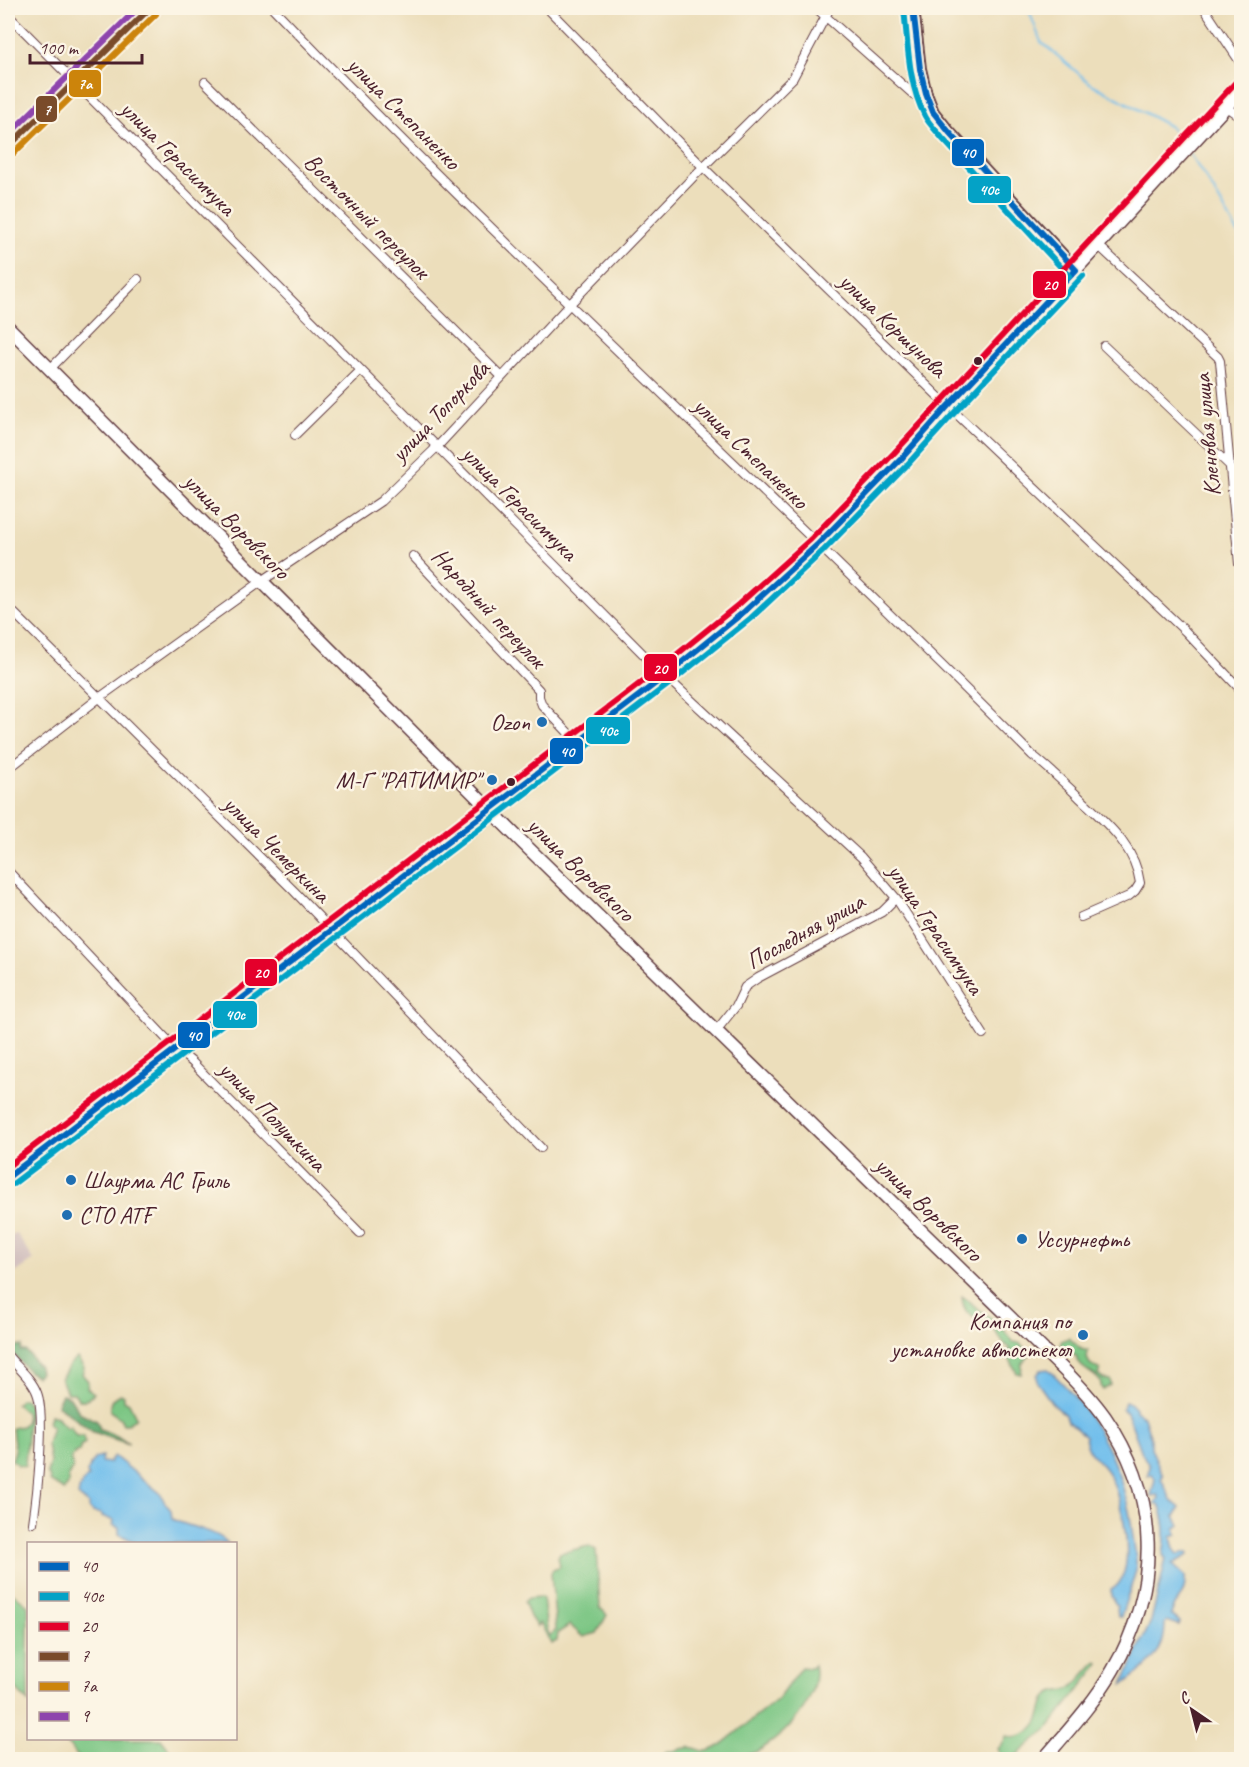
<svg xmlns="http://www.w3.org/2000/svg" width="1249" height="1767" font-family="Caveat,sans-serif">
	<rect width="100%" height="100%" fill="#fcf5e5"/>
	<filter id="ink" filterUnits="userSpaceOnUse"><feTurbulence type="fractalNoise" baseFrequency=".0167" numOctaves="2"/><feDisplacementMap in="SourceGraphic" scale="12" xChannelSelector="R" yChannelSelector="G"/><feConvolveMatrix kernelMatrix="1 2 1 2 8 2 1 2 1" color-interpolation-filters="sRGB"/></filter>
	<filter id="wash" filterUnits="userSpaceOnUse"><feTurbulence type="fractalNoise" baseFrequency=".008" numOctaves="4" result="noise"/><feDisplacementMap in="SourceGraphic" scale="24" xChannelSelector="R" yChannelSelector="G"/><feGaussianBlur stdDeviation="1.35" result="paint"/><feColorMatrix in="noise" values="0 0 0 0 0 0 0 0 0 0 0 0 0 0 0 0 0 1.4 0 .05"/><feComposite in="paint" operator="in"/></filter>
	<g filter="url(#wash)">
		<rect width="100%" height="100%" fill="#ecdebb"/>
		<path fill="#d1bfbe" d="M16,1233L34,1260L8,1278V1239Z"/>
		<path fill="#7bc684" stroke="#627258" stroke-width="1.5" d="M962,1296L1002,1327L1013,1342L1020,1343L1030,1355L1022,1364L1021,1374L1017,1373L1006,1352L1011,1350C1003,1344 999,1335 992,1328C980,1315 963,1321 962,1296Z
			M1069,1338L1081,1349L1088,1351L1087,1358L1090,1364L1100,1370L1098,1375L1103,1379L1110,1380L1111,1385L1103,1390C1101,1388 1101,1384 1100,1381C1093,1371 1078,1369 1076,1356L1060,1347L1061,1341Z
			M77,1358L84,1368L82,1374L88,1381L87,1388L94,1393C89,1398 86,1401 79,1400L74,1393H67L61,1379L70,1364Z
			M121,1394L124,1396V1400L129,1403L136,1417L128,1424H123L120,1418L110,1411C109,1402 112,1397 121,1394Z
			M21,1399H25L29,1405L25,1466L18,1465L12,1460L15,1451L12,1428L22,1426L26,1421L25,1412L16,1404Z
			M50,1415L58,1417L59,1420L67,1428L70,1426L76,1436H84L85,1443L80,1446V1451L76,1452L71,1459L73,1468L68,1477L69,1483L64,1490L49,1481L50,1478L47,1473L50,1462L47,1444L52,1427L48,1423Z
			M589,1546L596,1550L600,1607L607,1615L597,1633L583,1637L570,1625L558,1633L557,1641L551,1644L541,1624L539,1623L537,1627L530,1617L524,1601L529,1598L541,1597L543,1599L547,1629L550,1636L556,1630L551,1573L553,1569L560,1566L558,1557L560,1553Z
			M8,1589L28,1605V1702L15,1688L8,1685Z
			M1096,1662L1099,1663L1093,1672L1047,1730L1012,1759H1002L998,1749L1004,1742L1006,1736C1021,1739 1034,1731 1040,1717C1043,1710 1042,1701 1048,1696C1055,1689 1063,1692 1070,1689C1074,1687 1092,1666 1096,1662Z
			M814,1665C821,1698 788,1732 763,1748C755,1753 742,1757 732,1759C721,1761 707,1760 695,1759L690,1757L657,1759L667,1751C675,1752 679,1749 686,1748C701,1745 699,1757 718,1747L778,1699L801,1667L811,1668Z
			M57,1739H161L177,1759H80L69,1746Z"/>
		<path fill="#64ab72" stroke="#57654e" stroke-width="1.5" d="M22,1346L21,1351H26L39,1367L40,1373L36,1376L29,1372L9,1349L13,1347Z
			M62,1394L70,1397L79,1412L97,1421L100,1429L117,1436L129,1444L93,1432L57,1405Z"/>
		<path fill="#72bfec" stroke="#5e6f8c" stroke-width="1.5" d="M1048,1369C1096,1413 1126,1472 1133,1537C1134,1547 1137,1559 1136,1569C1133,1585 1125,1601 1121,1617H1118L1117,1606L1111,1596V1590C1140,1574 1122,1498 1109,1475C1101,1459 1087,1457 1085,1436L1067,1421L1065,1415L1052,1403L1037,1382V1375L1041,1370Z
			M1125,1402L1130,1403L1135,1408V1411L1144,1417L1151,1439V1448L1163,1476L1161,1479L1172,1501L1180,1508L1175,1516L1180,1525L1175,1529L1177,1535L1171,1537L1174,1549L1178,1554L1188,1552L1189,1555L1172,1564L1185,1576C1186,1601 1175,1597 1171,1615L1180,1622L1179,1625L1167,1621L1165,1623C1166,1654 1144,1669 1122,1686L1151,1621L1166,1559L1163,1555C1166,1539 1166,1520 1159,1505L1154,1504L1159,1498L1158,1495L1151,1496L1155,1479L1152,1474L1148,1476L1149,1466L1142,1453L1131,1423L1127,1413L1122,1409Z
			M102,1456L101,1462L109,1463L114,1456L160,1493L165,1503L171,1510L172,1519C190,1528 214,1529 228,1543H136L119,1534V1528L113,1525L114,1521L102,1516V1514L92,1512L88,1508L89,1505L78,1496C79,1488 81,1482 88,1477L87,1472L95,1458Z"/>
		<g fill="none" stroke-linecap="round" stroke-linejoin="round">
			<path stroke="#72bfec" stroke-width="2" d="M1028,8L1041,42L1090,83L1171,127L1184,146
				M1189,153L1214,191L1242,240"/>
		</g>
	</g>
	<g filter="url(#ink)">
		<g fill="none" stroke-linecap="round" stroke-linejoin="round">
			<defs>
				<path id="street" d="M273,8C519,264 782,503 1032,755C1049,768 1064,783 1080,798C1106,823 1135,846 1140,883L1135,891L1129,896L1081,917
					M547,8L703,167L948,406L1185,631L1242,691
					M816,8L932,111
					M1204,8L1242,65
					M8,15L665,676L861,857L896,898L983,1034
					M205,82L502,377
					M1226,107L1242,118
					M1099,246L1218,357L1220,361L1239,564
					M1104,346L1229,465
					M50,369L138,279
					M295,435L360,371
					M413,556L539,690V697L542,705L578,743
					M8,607L294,891L541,1148
					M8,769L99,698L262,581L381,501L437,447L570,304L703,167L793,78L830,8
					M8,871L176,1049L192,1062L360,1233
					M716,1031L736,1006L745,987L758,978L882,912L896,898
					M8,1356C17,1367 32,1379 37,1393C46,1415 37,1497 33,1523"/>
				<path id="secondary" d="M913,8L920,69L926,94L933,112L949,132L1076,270
					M8,147L150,8"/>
				<path id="primary" d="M8,327L523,843L1063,1369C1078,1384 1093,1400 1105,1417C1160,1497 1161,1587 1113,1670C1094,1703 1068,1731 1043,1760
					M8,1177L665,676L745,611L817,545L901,459L1242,89"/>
			</defs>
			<use href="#street" stroke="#623c41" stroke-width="10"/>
			<use href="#secondary" stroke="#623c41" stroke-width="14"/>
			<use href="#primary" stroke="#623c41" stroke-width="15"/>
			<use href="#street" stroke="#fff" stroke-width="8"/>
			<use href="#secondary" stroke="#fff" stroke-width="10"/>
			<use href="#primary" stroke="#fff" stroke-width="12"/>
			<defs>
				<path id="bus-1" d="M913,8L920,69L926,94L933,112L949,132L1076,270
					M8,1177L665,676L745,611L817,545L901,459L948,406L1076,270"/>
				<path id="bus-2" d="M904,9C908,44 908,84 925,116C929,124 937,131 942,138L1069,276
					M13,1184L670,683L751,618L823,551L907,465L955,412L1083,276"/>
				<path id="bus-3" d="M8,1166L659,669L739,604L811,539L894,453L1235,83"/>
				<path id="bus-4" d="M8,147L150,8"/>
				<path id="bus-5" d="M14,153L156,14"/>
				<path id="bus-6" d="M8,135L138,8"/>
			</defs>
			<use href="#bus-1" stroke="#fcf5e5" stroke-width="10"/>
			<use href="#bus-2" stroke="#fcf5e5" stroke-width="10"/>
			<use href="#bus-3" stroke="#fcf5e5" stroke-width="10"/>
			<use href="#bus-4" stroke="#fcf5e5" stroke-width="10"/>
			<use href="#bus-5" stroke="#fcf5e5" stroke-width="10"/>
			<use href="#bus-6" stroke="#fcf5e5" stroke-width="10"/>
			<use href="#bus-1" stroke="#0065bd" stroke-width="6"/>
			<use href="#bus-2" stroke="#04a2c6" stroke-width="6"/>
			<use href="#bus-3" stroke="#e4002b" stroke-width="6"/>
			<use href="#bus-4" stroke="#7a4b2a" stroke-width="6"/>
			<use href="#bus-5" stroke="#cc840b" stroke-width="6"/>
			<use href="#bus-6" stroke="#8e44ad" stroke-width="6"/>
		</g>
	</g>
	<g fill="#4a1f2b" stroke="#fcf5e5" stroke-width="2">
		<circle cx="978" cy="361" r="5"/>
		<circle cx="511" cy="782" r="5"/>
	</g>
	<g fill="#1f6fb2" stroke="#fcf5e5" stroke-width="2">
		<circle cx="542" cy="722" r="6"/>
		<circle cx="492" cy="780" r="6"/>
		<circle cx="71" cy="1180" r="6"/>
		<circle cx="67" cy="1215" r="6"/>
		<circle cx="1022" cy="1239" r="6"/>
		<circle cx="1083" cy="1335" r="6"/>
	</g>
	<g text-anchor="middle" stroke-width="5" stroke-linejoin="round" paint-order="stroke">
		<g font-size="24" fill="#4a1f2b" stroke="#fcf5e5">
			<text transform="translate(404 113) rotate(45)" y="8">улица Степаненко</text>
			<text transform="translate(178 158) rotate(45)" y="8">улица Герасимчука</text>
			<text transform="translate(367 216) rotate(45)" y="8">Восточный переулок</text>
			<text transform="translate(893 325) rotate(44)" y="8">улица Коршунова</text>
			<text transform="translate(440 411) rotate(-46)" y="8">улица Топоркова</text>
			<text transform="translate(1207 435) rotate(-95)" y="8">Кленовая улица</text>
			<text transform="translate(751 453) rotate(44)" y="8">улица Степаненко</text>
			<text transform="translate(520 503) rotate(45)" y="8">улица Герасимчука</text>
			<text transform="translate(237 526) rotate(45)" y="8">улица Воровского</text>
			<text transform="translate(489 608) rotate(47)" y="8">Народный переулок</text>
			<text transform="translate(277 849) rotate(45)" y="8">улица Чемеркина</text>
			<text transform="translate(581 869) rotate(44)" y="8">улица Воровского</text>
			<text transform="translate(936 929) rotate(56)" y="8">улица Герасимчука</text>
			<text transform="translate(805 931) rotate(-29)" y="8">Последняя улица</text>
			<text transform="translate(273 1116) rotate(46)" y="8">улица Полушкина</text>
			<text transform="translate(929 1209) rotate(44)" y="8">улица Воровского</text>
		</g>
		<g font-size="24" fill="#4a1f2b" stroke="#fcf5e5" text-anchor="end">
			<text x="530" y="730">Ozon</text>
			<text x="480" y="788">М-Г "РАТИМИР"</text>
			<text x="83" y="1188" text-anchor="start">Шаурма АС Гриль</text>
			<text x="79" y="1223" text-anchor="start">СТО ATF</text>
			<text x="1034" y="1247" text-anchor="start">Уссурнефть</text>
			<text x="1071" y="1329">Компания по<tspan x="1071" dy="28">установке автостекол</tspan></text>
		</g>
	</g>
	<g stroke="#fcf5e5" stroke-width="2">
		<rect x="68" y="69" width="34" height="29" rx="6" fill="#cc840b"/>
		<rect x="35" y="95" width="23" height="28" rx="6" fill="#7a4b2a"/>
		<rect x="951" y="138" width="34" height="29" rx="6" fill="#0065bd"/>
		<rect x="967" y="175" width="45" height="29" rx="6" fill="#04a2c6"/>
		<rect x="1032" y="270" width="35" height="29" rx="6" fill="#e4002b"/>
		<rect x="643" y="653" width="35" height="29" rx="6" fill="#e4002b"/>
		<rect x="585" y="716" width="46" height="29" rx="6" fill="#04a2c6"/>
		<rect x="549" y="737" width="35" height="28" rx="6" fill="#0065bd"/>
		<rect x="244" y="958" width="34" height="29" rx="6" fill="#e4002b"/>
		<rect x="212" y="1000" width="46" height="29" rx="6" fill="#04a2c6"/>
		<rect x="177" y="1021" width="34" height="28" rx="6" fill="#0065bd"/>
	</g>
	<g font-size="16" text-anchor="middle" font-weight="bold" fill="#fff">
		<text x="85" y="89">7а</text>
		<text x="47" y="115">7</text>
		<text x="968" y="158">40</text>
		<text x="989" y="195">40с</text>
		<text x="1050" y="290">20</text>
		<text x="660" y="674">20</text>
		<text x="608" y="736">40с</text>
		<text x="567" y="757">40</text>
		<text x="261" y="978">20</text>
		<text x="235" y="1020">40с</text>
		<text x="194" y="1041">40</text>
	</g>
	<rect width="1249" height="1767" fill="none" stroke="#fcf5e5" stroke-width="30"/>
	<rect x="27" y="1542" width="210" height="198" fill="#fcf5e5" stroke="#b59f9b" stroke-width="1.5"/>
	<rect x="39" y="1562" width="30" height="9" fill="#0065bd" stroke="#b59f9b" stroke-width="1.5"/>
	<text x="81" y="1572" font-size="18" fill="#4a1f2b">40</text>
	<rect x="39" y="1592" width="30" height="9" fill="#04a2c6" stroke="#b59f9b" stroke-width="1.5"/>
	<text x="81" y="1602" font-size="18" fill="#4a1f2b">40с</text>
	<rect x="39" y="1622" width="30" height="9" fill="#e4002b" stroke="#b59f9b" stroke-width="1.5"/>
	<text x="81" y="1632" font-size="18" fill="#4a1f2b">20</text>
	<rect x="39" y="1652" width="30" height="9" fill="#7a4b2a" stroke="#b59f9b" stroke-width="1.5"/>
	<text x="81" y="1662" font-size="18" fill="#4a1f2b">7</text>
	<rect x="39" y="1682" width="30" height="9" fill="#cc840b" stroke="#b59f9b" stroke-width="1.5"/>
	<text x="81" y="1692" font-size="18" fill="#4a1f2b">7а</text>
	<rect x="39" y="1712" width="30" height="9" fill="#8e44ad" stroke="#b59f9b" stroke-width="1.5"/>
	<text x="81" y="1722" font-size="18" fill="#4a1f2b">9</text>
	<g transform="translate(1192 1710) rotate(325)" stroke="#fcf5e5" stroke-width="4.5" paint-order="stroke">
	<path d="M0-4.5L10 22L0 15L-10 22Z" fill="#4a1f2b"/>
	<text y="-9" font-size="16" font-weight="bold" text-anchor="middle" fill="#4a1f2b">С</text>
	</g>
	<path d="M30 54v9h112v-9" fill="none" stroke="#4a1f2b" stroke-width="3"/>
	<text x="39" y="54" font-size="18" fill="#4a1f2b" stroke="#fcf5e5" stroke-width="4.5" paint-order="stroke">100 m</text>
</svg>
